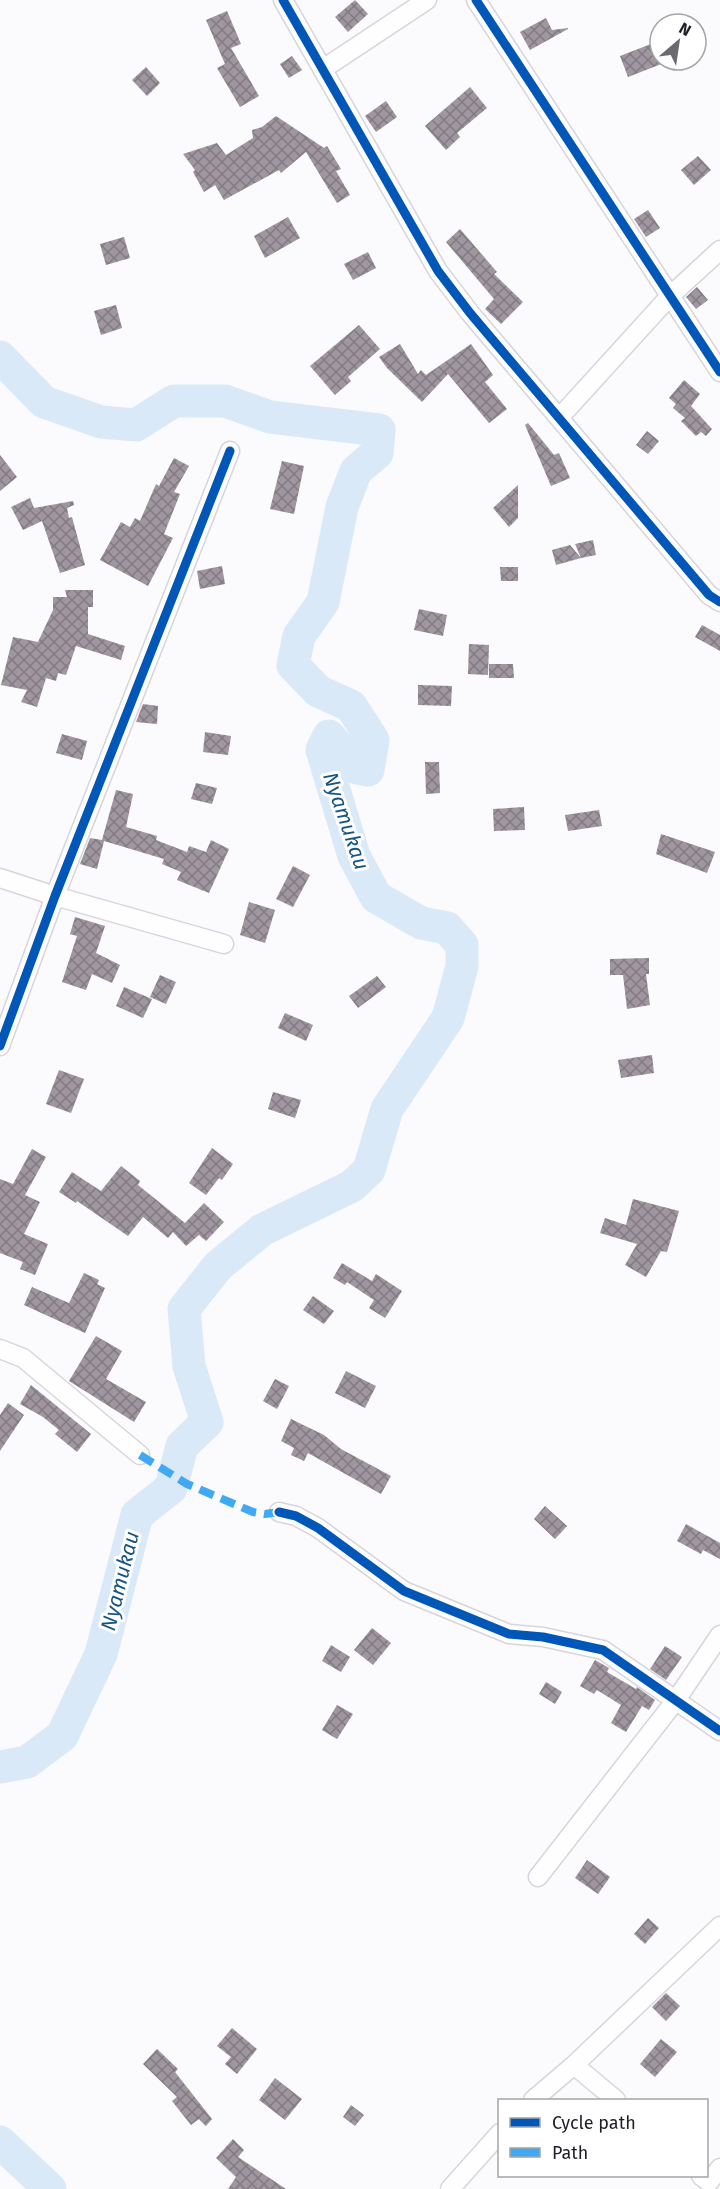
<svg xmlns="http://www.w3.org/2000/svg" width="720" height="2189" font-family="'Fira Sans',sans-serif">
	<defs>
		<pattern id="building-cross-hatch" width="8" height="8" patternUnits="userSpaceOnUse" patternTransform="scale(1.5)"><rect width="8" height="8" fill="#a096a0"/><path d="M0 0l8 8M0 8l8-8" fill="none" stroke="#827a82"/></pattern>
	</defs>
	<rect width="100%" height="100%" fill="#fbfafc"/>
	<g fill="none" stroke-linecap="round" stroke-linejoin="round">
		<path stroke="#d9e9f8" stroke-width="33" d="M0,357L44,402L101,422L136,425L174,401H225L270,417L379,430L377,453L356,471L342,507L323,602L299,636L293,665L318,691L351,706L373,740L368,770L357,768L329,736L322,750L354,856L376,897L421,923L447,928L462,945V966L448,1018L387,1109L369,1170L352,1186L262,1230L218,1266L184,1309L189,1366L207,1422L182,1446L171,1488L137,1515L101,1654L62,1736L27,1762L0,1767
			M0,2142L50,2189"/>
	</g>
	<path fill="url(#building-cross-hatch)" d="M355,0L368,14L348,32L335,17Z
		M227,11L241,44L231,48L259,96L240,107L217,68L225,64L206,20Z
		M546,18L552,30L568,28V29L530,50L520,32Z
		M656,42L660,54V60H663L664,63L628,77L620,56Z
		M292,56L302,70L289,78L280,64Z
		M146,67L160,83L147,96L132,80Z
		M470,87L487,108L457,133L460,137L446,150L425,126Z
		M386,101L397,117L376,132L365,116Z
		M276,116L324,148L327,146L341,169L336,171L350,195L337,203L306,152L281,173L279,170L224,200L215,185L204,192L193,172L195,170L183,154L217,143L226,155L253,138L252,130L262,127Z
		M698,156L711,170L694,185L681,170Z
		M648,210L660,228L646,237L634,219Z
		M288,217L300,238L265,258L254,236Z
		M460,229L497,272L494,274L523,302L501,324L485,309L494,299L446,242Z
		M124,237L130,258L106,265L100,244Z
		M368,252L376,268L353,280L344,264Z
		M697,287L708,300L696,309L686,297Z
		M116,305L122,328L101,335L94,311Z
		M359,325L380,349L348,377L351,381L335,395L310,366Z
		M400,344L418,374L421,370L426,375L471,344L493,375L485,382L507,409L489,423L448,374L422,402L387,368L379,357Z
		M684,380L700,394L691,406L712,429L706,436L701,432L696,436L681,421L685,418L673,408L676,404L669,398Z
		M528,423L554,455L559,453L570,478L551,486L525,425Z
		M647,431L659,441L648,454L636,445Z
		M0,455L17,477L0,491Z
		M174,458L189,466L174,492L180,494L164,534L173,538L148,586L100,560L121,522L130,527L135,518L140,521L156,484L159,486Z
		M282,461L304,466L294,514L270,509Z
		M518,485V518L509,527L493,508Z
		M30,498L34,508L73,501L74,505L67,508L69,518L72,517L85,565L60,573L42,521L23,530L11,507Z
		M593,540L596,555L581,558L575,544Z
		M570,545L581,558L556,565L552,550Z
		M222,566L225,584L200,589L197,571Z
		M500,567H518V581H501Z
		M65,590H93V607H88V634L125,646L121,660L76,646L66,675L58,673L56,681L46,678L37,707L21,702L27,690L1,685L13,637L38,642L53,610V597H67Z
		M419,609L447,615L443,636L414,630Z
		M702,625L720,635V651L695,637Z
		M469,644L489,645L488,675L468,674Z
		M489,664H513L514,678H489Z
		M418,685L452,686L451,706L418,705Z
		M143,704L158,706L157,724L136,722Z
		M205,732L231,736L228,755L203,752Z
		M62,734L87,741L82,760L56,753Z
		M425,762H439L440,793L426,794Z
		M196,783L217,788L212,804L191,799Z
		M116,790L133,794L126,827L157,836L156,840L187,852L189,846L206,852L211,840L229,849L209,893L177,880L181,872L162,864L164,859L104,841L97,869L80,864L90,838L102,840Z
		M524,807L525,830L494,831L493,809Z
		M599,810L602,826L568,831L565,815Z
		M661,834L715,852L707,873L656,854Z
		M293,866L310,875L293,907L276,899Z
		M249,902L275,910L265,943L240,935Z
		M75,917L105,926L96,953L120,965L112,983L92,974L86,990L62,982L77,936L70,934Z
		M649,958V974H646L650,1005L627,1009L623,975H610V959Z
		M160,975L176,982L166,1004L150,997Z
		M377,976L386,987L358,1008L349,996Z
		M124,987L152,999L143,1018L116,1006Z
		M285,1013L313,1025L306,1041L278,1028Z
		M652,1055L654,1073L621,1078L618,1060Z
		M59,1070L84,1079L71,1113L46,1104Z
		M273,1092L301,1100L295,1118L268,1109Z
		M212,1148L233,1164L222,1180L219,1178L206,1195L189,1183Z
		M32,1149L46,1157L25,1195L40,1202L24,1234L48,1244L35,1275L20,1269L23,1262L0,1253V1179L13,1184Z
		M121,1166L140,1181L138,1185L185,1223L204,1203L224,1222L206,1241L199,1235L186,1246L173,1232L168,1238L143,1217L128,1236L77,1201L76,1203L59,1192L72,1172L101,1191Z
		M633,1199L679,1211L667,1252L661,1251L646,1277L625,1265L637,1244L600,1233L605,1218L626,1225Z
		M342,1263L372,1281L376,1274L402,1291L385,1318L369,1308L374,1300L347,1282L345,1285L333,1278Z
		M84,1273L99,1280L97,1284L105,1288L85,1333L24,1305L32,1287L69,1303Z
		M313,1296L334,1311L324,1324L303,1310Z
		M96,1336L122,1351L106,1379L146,1402L134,1422L69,1381Z
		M346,1371L376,1386L365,1408L335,1393Z
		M275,1379L289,1386L277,1409L263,1401Z
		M31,1385L91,1434L77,1452L55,1434L59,1430L43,1417L20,1404Z
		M8,1403L24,1415L0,1451V1415Z
		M291,1419L324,1435L341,1449L391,1476L381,1494L308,1453L304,1461L291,1455L294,1448L281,1441Z
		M545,1506L567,1526L555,1539L534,1519Z
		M686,1524L720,1543V1559L703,1550L701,1554L677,1541Z
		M372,1628L391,1643L373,1665L354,1650Z
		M331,1645L350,1657L341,1672L322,1661Z
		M665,1646L682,1657L666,1680L650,1669Z
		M595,1660L609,1668L607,1672L636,1689L637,1687L655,1700L649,1710L642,1706L626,1732L611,1723L621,1705L597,1690L594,1694L580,1686Z
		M546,1682L562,1692L555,1704L539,1694Z
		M337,1705L353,1714L337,1739L322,1730Z
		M587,1860L610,1877L598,1894L575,1878Z
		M648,1918L659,1928L645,1944L634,1934Z
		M666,1993L680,2006L666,2021L652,2007Z
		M232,2028L257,2049L237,2074L225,2064L231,2057L217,2046Z
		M661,2039L677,2052L655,2077L640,2064Z
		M157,2049L178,2069L175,2072L212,2119L206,2126L199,2119L191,2125L172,2101L177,2097L143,2064Z
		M275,2078L302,2099L285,2120L259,2100Z
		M351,2105L364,2115L355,2126L343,2117Z
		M233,2139L244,2150L238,2157L286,2189H228L236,2177L216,2158Z"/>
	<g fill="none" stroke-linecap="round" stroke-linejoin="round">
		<defs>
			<path id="minor" d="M283,0L438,271L470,313L709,595L720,602
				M476,0L720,372
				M323,69L427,0
				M559,418L670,296L720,250
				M0,878L55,896L224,944
				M0,1046L55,896L230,451
				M0,1349L23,1358L140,1455
				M279,1512L296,1516L318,1528L404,1591L509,1634L543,1637L603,1650L720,1731
				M538,1877L676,1700L720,1635
				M574,2065L616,2100
				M533,2100L574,2065L720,1926
				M701,2176L709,2182L720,2168
				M450,2189L500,2133"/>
		</defs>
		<use href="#minor" stroke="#d7d5db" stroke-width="21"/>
		<use href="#minor" stroke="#fefeff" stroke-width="18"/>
		<path stroke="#3fa9f5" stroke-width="8" stroke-dasharray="15 8" stroke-linecap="butt" d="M140,1455L187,1484L253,1512L265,1514L279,1512"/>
		<defs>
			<path id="cycleway" d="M283,0L438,271L470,313L709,595L720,602
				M476,0L720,372
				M0,1046L55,896L230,451
				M279,1512L296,1516L318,1528L404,1591L509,1634L543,1637L603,1650L720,1731"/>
		</defs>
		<use href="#cycleway" stroke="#fff" stroke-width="13"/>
		<use href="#cycleway" stroke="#0057b8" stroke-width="9"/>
	</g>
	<g text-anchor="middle" stroke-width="6" stroke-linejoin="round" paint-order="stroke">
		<g font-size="21" font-style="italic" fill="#155583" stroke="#fff">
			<text transform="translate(346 821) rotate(71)" y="7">Nyamukau</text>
			<text transform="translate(120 1581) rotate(-76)" y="7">Nyamukau</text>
		</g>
	</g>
	<rect x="498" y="2099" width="210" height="78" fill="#ffffff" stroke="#a5a5a8" stroke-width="1.5"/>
	<rect x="510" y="2118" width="30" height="9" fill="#0057b8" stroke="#a5a5a8" stroke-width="1.5"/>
	<text x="552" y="2129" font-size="18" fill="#1f1d25">Cycle path</text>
	<rect x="510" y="2148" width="30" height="9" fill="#3fa9f5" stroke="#a5a5a8" stroke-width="1.5"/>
	<text x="552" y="2159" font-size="18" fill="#1f1d25">Path</text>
	<g transform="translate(678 42) rotate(29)"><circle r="28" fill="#ffffff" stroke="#a5a5a8" stroke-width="1.5"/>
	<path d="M0-4.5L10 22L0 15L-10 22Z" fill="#6c6a70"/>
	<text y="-9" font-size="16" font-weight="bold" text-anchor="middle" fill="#1f1d25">N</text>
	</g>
</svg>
